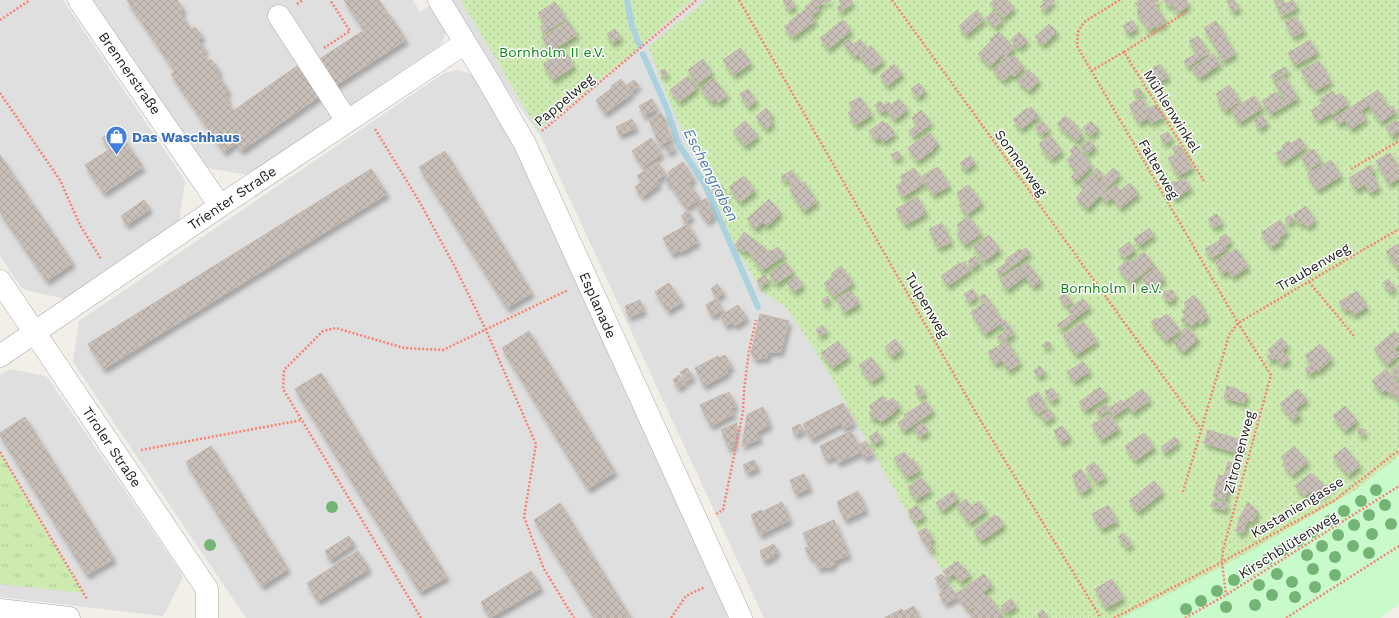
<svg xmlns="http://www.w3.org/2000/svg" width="1399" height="618" font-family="'Work Sans',sans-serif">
	<defs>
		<pattern id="grass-tufts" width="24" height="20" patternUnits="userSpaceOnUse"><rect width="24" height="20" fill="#cdebb0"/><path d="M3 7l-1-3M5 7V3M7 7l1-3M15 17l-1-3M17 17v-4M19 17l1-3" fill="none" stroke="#b0c997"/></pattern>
		<pattern id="garden-dots" width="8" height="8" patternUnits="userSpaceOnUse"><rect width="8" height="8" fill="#cdebb0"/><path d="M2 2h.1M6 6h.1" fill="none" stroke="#b0c997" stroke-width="1.8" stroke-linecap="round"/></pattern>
		<pattern id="building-cross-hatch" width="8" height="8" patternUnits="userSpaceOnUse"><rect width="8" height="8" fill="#c7bfb8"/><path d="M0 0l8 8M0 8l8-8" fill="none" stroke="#aba49e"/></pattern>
		<filter id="shadow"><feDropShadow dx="2.5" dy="4.5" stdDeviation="2" flood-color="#0004"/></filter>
	</defs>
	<rect width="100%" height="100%" fill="#f2efe9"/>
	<path fill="#e0dfdf" d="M0,0H63L182,176L185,182L179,223L66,299L25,290L21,287L0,256Z
		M93,0H413L420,12L433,4L446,29L443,41L439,47L252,174L248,175L213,169L209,168L204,164Z
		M450,0H1399V456L1121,618H764L541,137L503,84Z
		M457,70L465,72L474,76L519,155L730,618H246L73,362L79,321L444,73Z
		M10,369L45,376L48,378L182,574V579L165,613L162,616L0,597V375Z"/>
	<path fill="url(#grass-tufts)" d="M0,452L83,593L0,584Z"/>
	<path fill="#c8facc" d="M1399,456V604L1381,618H1121L1224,566L1253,550L1356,490Z"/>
	<path fill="url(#garden-dots)" d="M461,0H692L635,51L538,130Z
		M706,0H1399V456L1356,490L1253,550L1224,566L1121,618H972L918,532L825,366L788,309L761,290L735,246L705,174L675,115L648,47Z"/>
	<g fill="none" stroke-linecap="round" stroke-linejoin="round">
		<path stroke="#aad3df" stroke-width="6" d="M627,0L632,26L640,46
			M643,54L667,109L679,145L704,183L758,307"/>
	</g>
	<path fill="url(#building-cross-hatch)" stroke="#c4b6ab" filter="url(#shadow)" d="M127,0H177L184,10L180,12L191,30L195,27L203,37L198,40L206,50L202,53L208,61L211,59L220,72L217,74L229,91L225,94L229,100L227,101L233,111L300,64L320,96L241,151L236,143L224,152L171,74L175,71Z
		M344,0H379L388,15L364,30Z
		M784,0H791L795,6L789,10L783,1Z
		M812,0H831L826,3L825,1L817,7Z
		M840,0H851L853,3L840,12L837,8L842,5L839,1Z
		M994,0H1007L1014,8L1003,18L990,3Z
		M1043,0H1055L1044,11L1040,7L1045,2Z
		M1140,0H1159L1154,3L1160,13L1144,23L1137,13L1140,10L1135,3Z
		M1164,0H1187L1186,1L1189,5L1177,13L1172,4L1168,6Z
		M1228,0H1234L1239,8L1233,12L1227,1Z
		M1274,0H1283L1285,4L1293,0L1297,8L1282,16Z
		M813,1L819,10L811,16L805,7Z
		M555,2L566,19L544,33L540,27L545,24L538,13Z
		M806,9L815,21L797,34L789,22Z
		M977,10L984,20L977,26L969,17Z
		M993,11L1002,21L995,27L986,18Z
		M1160,13L1166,22L1157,28L1150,19Z
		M389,14L406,40L335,86L318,60Z
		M969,17L977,26L966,35L959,26Z
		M1296,17L1304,31L1293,37L1285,22Z
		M1150,19L1155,26L1149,31L1144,23Z
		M843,20L851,31L828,49L820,38Z
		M1132,20L1137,28L1128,34L1123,26Z
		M568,21L577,35L550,51L542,37Z
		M1216,21L1223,33L1211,39L1204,28Z
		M790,23L797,34L792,37L784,26Z
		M1049,24L1057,32L1043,45L1035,37Z
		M615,29L621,38L612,43L607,34Z
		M999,32L1014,48L1005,56L1003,54L990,66L978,54L991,41L990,40Z
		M1019,32L1027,41L1019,48L1011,40Z
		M1223,33L1235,54L1223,61L1211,39Z
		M1198,36L1209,53L1187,67L1184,61L1197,53L1189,41Z
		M849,39L853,45L860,39L866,47L854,57L843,43Z
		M1310,40L1317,53L1295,65L1288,53Z
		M871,46L883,61L871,70L859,55Z
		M740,48L751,63L734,75L723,60Z
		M564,50L574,66L553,80L543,64Z
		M1007,54L1011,59L1014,56L1024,67L1014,77L1011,74L1003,81L993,70L1002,62L1000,60Z
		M1213,54L1220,64L1199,78L1192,68Z
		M703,59L712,73L697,84L688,70Z
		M1319,61L1331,82L1315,91L1310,82L1308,83L1301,71Z
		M894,64L902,74L887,86L880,76Z
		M1160,64L1168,77L1157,83L1149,71Z
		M1285,67L1288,71L1274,80L1271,75Z
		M665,69L667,74L663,77L660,71Z
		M1028,70L1039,80L1029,91L1017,81Z
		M688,76L697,88L679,102L670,90Z
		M1284,77L1298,98L1288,104L1275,84Z
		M713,78L727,95L718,103L715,99L711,102L701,89Z
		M621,79L632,94L605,113L596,100L612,88L611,86Z
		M634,80L639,86L632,91L627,85Z
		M919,83L925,91L917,98L911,89Z
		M1229,85L1240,101L1225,111L1218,101L1220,100L1216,94Z
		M1139,88L1143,94L1137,97L1133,91Z
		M748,89L756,101L748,107L740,94Z
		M1378,90L1389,108L1392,106L1396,112L1380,122L1369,105L1360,111L1356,104Z
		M1333,91L1336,96L1341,93L1348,104L1332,115L1331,113L1318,121L1311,111L1322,103L1319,100Z
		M1276,92L1281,100L1283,98L1287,104L1271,114L1262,101Z
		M1254,96L1262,108L1239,123L1231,110Z
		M860,97L872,115L855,125L848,113L853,110L849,103Z
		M1142,98L1151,116L1139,123L1129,105Z
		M652,99L657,109L644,116L639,106Z
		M899,99L907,110L894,120L886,109Z
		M880,101L884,106L889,102L891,105L881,113L875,105Z
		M1356,104L1366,119L1351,129L1345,120L1338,124L1334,118Z
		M1156,105L1160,111L1151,116L1147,109Z
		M1031,107L1039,117L1036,119L1035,118L1021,129L1013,120L1027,108L1028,110Z
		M766,108L772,115L769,118L773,123L766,129L756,117Z
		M921,110L931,123L914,137L909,131L917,125L912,118Z
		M1160,111L1163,117L1151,123L1148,117Z
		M661,113L666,121L658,126H652L649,121Z
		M1262,115L1267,123L1259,129L1254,120Z
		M1065,116L1078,127L1076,129L1083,135L1077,142L1057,124Z
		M632,119L636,128L620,135L616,127Z
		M1397,120L1399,123V131L1392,136L1386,127Z
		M745,121L758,136L745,146L733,131Z
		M883,121L885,124L887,123L895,134L883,142L880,137L876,141L869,131Z
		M1091,121L1098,129L1091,136L1083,128Z
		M1043,122L1049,130L1042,135L1035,128Z
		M665,124L672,139L660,145L653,130Z
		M116,128L143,167L104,193L85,165L110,149L102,138Z
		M1168,132L1172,139L1164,144L1160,136Z
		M930,133L938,144L932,149L924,138Z
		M1050,135L1062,151L1051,160L1039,144Z
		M923,137L933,150L917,161L908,148Z
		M651,138L662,154L643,167L632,151Z
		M1300,138L1306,147L1283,163L1276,153L1283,149L1282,146L1289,141L1291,144Z
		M1089,140L1095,147L1087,154L1081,148Z
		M672,144L675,148L668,153L665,148Z
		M1075,145L1081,151L1080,152L1088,160L1077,171L1067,160L1073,154L1070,151Z
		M1179,145L1183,151L1176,154L1172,148Z
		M1314,149L1321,162L1309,169L1301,157Z
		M445,151L532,293L507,308L419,167Z
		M898,151L901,156L895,160L891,155Z
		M1183,151L1192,168L1178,176L1168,158Z
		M1390,153L1397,165L1383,173L1376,161Z
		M0,155L10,170L0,177Z
		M970,156L975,163L965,170L960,163Z
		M1331,160L1341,176L1317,190L1307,174Z
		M1086,161L1092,166L1076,182L1071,177Z
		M657,162L666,174L657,180L659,184L642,197L635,187L642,182L637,176Z
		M683,162L689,171L669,185L665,179L670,176L668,172Z
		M1371,165L1374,171L1371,173L1379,187L1370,193L1365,184L1356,190L1349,178Z
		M1397,165L1399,169V178L1389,184L1383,173Z
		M938,167L949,186L933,195L922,176Z
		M914,168L924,183L903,197L896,186L903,181L900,177Z
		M1097,168L1103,175L1097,181L1091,175Z
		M1113,168L1120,174L1106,189L1099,183Z
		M371,169L387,194L104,369L88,344Z
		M10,170L41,216L15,234L0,212V177Z
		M792,170L798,179L791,184L787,179L783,181L781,177Z
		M689,171L694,179L689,183L700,199L686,208L670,184Z
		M1091,175L1106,189L1087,209L1076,198L1083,190L1080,186Z
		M744,176L755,191L740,202L729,187Z
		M1184,178L1191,188L1174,199L1166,186L1174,181L1175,183Z
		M798,179L801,184L804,182L817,202L804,211L790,190L792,189L790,185Z
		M717,181L727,197L720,201L710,185Z
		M1130,183L1138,194L1120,208L1112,197Z
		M968,185L982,203L966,215L959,205L962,203L957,193Z
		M1115,185L1120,191L1106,202L1101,196Z
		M917,197L926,213L912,221L902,206Z
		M706,198L714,216L707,222L696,206Z
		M769,199L781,213L767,226L763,222L756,229L747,219Z
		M144,200L150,209L127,225L121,216Z
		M902,206L912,221L905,225L896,209Z
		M1306,206L1315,221L1307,227L1303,222L1300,224L1293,215Z
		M688,210L692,217L685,222L681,216Z
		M1217,214L1222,223L1214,228L1208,219Z
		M1290,215L1294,220L1288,224L1285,219Z
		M41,216L73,263L47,281L15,234Z
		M968,216L981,233L965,245L957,234L961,231L957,225Z
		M1280,220L1287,232L1279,237L1282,240L1271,247L1261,233Z
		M942,223L951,242L938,248L929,229Z
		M688,224L698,242L681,252L680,250L672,254L663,238Z
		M1149,228L1154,235L1139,246L1134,239Z
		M744,232L765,248L752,256L746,250L744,252L735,245Z
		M1226,234L1231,242L1224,246L1219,238Z
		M989,235L1000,250L984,261L973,246Z
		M1220,240L1226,249L1211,258L1205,249Z
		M1129,242L1135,250L1124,258L1118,250Z
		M1397,244L1399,246V268H1398L1386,252Z
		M778,247L784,255L776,261L770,252Z
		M765,248L767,252L769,251L776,261L762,271L752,256Z
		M1026,248L1030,253L1000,275L996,270L1007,262L1005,260L1020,249L1021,251Z
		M1237,249L1248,267L1232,277L1228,270L1222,274L1215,261Z
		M1144,252L1154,265L1130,283L1118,268L1128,260L1130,263Z
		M975,256L980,263L972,269L968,261Z
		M786,262L793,272L776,284L769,274Z
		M964,262L970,270L948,286L941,276L960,263V264Z
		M1027,262L1041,281L1033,287L1019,268Z
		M841,266L853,283L846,288L836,274L833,276L831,274Z
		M1018,267L1025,276L1007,290L1000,280Z
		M1156,267L1164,279L1150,289L1142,278Z
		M836,274L846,288L834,297L824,283Z
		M764,275L769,281L761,287L757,281Z
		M796,276L803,285L794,292L787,283Z
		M1388,279L1395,288L1390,292L1383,283Z
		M669,283L682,302L668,311L655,292Z
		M717,284L724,293L717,298L711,289Z
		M973,289L977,297L969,302L964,294Z
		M1172,290L1175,295L1173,301H1167L1163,296L1165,291Z
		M851,291L859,304L844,312L837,298Z
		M1357,291L1367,307L1353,315L1349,309L1345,311L1339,302Z
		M1065,293L1072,301L1066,306L1059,298Z
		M984,294L989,300L984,304L980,297Z
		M1194,295L1202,306L1200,307L1204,311L1188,323L1186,321L1183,323L1181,320L1186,316L1182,312L1187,308L1184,303Z
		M827,296L830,300L824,304L822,300Z
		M716,299L723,310L712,316L706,305Z
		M1083,299L1090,307L1074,319L1068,310Z
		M640,300L644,311L629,317L625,306Z
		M989,300L997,312L978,324L971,312Z
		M738,305L747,318L735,326L732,322L726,326L720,316Z
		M1204,311L1208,316L1200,323L1198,320L1191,326L1188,323Z
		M996,312L1003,322L985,334L978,324Z
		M760,314L789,321L781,352H769L767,358L755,359L751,353Z
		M1167,314L1180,330L1166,341L1151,322L1156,318L1158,320Z
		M1071,315L1074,319L1061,329L1057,325Z
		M1005,320L1014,334L1001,342L997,337L1006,331L1000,323Z
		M1083,322L1097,341L1076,355L1063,336Z
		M822,325L827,331L820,336L816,330Z
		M1187,326L1198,339L1183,352L1174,343L1183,334L1181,332Z
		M529,331L615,472L588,489L502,348Z
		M1395,331L1399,337V345L1394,349L1385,339Z
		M1281,338L1288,346L1282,351L1289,359L1282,365L1268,350Z
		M895,339L902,349L892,357L885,347Z
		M1385,339L1399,355L1387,365L1374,349Z
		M838,341L849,356L833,368L821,353Z
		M1007,341L1020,363L1008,371L1002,360L995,364L988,352Z
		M1048,341L1051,344L1045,348L1042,345Z
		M1320,344L1332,359L1318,371L1305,356Z
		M1271,354L1274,358L1271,361L1267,357Z
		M725,355L732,367L727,370L728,373L704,386L695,368L718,356L719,358Z
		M871,357L883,374L871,382L859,365Z
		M1083,362L1090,371L1074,382L1067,372Z
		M1312,364L1316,369L1309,375L1305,369Z
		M1399,364V379L1391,371Z
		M1040,366L1045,373L1038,377L1034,371Z
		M687,368L693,377L686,382L680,372Z
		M1386,369L1399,385V387L1390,394L1386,389L1382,393L1372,381Z
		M321,373L447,577L420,592L295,389Z
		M679,375L685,384L678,388L673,380Z
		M919,385L925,393L919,397L916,393L918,392L915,387Z
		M1227,386L1237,389V391L1247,394L1244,403L1224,398Z
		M1100,387L1107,396L1085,411L1079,402Z
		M1399,387V401L1392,393Z
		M1052,388L1058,397L1051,402L1045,392Z
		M1142,389L1150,400L1139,408L1131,397Z
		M1298,389L1307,400L1295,409L1300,415L1293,420L1280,404Z
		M729,392L736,406L731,408L734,414L711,426L700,405L724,394V395Z
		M1038,392L1047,408L1038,414L1036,410L1034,411L1027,399Z
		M883,396L894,413L880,422L876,417L873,420L869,413L873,411L869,406Z
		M1131,397L1139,408L1133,413L1125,401Z
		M893,398L900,407L893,412L886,402Z
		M1121,400L1123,403L1125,401L1128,406L1114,416L1109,409Z
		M926,401L933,411L912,426L904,415Z
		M843,403L854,423L844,429L841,423L811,439L803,424Z
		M1106,404L1109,409L1099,416L1096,411Z
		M1345,406L1357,421L1345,431L1333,416Z
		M763,407L770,425L757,432L760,439L742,446L747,415Z
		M1050,410L1054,416L1045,422L1041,416Z
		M1109,414L1119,429L1110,434L1100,420Z
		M25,417L114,559L87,575L0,435V433Z
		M906,417L912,426L904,431L898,423Z
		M1100,420L1110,434L1101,440L1092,425Z
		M737,423L734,446L729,449L721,430Z
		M922,423L928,431L920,437L914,428Z
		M800,424L803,431L795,435L792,428Z
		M1062,426L1070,437L1061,443L1054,431Z
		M1359,428L1365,430L1364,435L1358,434Z
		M1208,430L1241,440L1238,453L1204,443Z
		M851,431L858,445L866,441L873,454L864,458L861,452L838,463L835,456L826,460L820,446Z
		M877,431L882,439L874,444L869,437Z
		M1144,433L1154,447L1135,461L1125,446Z
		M1175,437L1179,442L1165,453L1161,447Z
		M211,446L288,569L262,586L186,462Z
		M1294,446L1308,462L1292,475L1283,465L1286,462L1281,457Z
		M1345,447L1360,466L1348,475L1333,457Z
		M904,452L910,460L913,459L920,470L907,478L894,458Z
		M754,460L758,468L747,473L743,465Z
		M1094,462L1105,477L1097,483L1086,468Z
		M1228,462L1235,464L1231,478L1224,476Z
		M1081,469L1091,487L1081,493L1075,485L1077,483L1072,476Z
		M1311,473L1328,489L1317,498L1312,491L1304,496L1295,486Z
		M804,474L810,488L796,494L790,480Z
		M1219,475L1231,478L1225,500L1213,496Z
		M922,478L931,490L916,500L908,487Z
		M1154,481L1163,492L1138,512L1129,501Z
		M858,491L866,510L845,520L837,502Z
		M953,491L958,499L942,511L936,503Z
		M966,499L971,507L979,501L986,511L969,523L957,506Z
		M1213,501L1218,503L1219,501L1227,503L1225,510L1211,506Z
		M782,502L790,520L760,535L751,515L761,510L762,512Z
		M1248,502L1258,512L1252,522L1240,517Z
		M560,503L631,618H595L534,520Z
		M917,505L924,516L916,522L908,511Z
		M1108,505L1117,521L1101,529L1092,514Z
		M995,515L996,517L998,516L1004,525L981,541L974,530Z
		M1240,517L1248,520L1243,533L1236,531Z
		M834,520L849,555L834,561L835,564L827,568L826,566L819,569L813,557L810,558L805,548L809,547L803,533Z
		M926,528L933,539L929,542L934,549L930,551L918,532Z
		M1123,533L1132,544L1127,548L1118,537Z
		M349,536L354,544L330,560L325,551Z
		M774,544L778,552L773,554L775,556L764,561L760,551Z
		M358,551L369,569L318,601L307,583Z
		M958,561L963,569L965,568L970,575L960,582L954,573L948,578L943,571Z
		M531,571L541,588L490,618L481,602Z
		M942,574L948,584L941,589L935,578Z
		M984,574L992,586L983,592L988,599L975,607V606L968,611L956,594Z
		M1112,579L1123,598L1106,608L1095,589Z
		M951,587L957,597L945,604L939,594Z
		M990,597L1003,616L1000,618H973L969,613Z
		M1011,599L1016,606L1006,613L1001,606Z
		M914,606L919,618H884L902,609L903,612Z
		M1043,610L1047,616L1044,618H1040L1037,614Z"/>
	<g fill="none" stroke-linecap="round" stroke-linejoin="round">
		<defs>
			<path id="minor" d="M79,0L220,206
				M439,0L488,80L525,144L741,618
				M279,16L347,121
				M0,281L207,589V618
				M0,356L220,206L465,43
				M0,610L69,618"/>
		</defs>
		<use href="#minor" stroke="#a9a9a9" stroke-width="23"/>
		<path stroke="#fa8072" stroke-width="2.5" stroke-dasharray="2 2" stroke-linecap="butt" d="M739,0L979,418L1101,618
			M892,0L1201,429
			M1120,0L1084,22L1078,32L1077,46L1238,323L1271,375L1223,550L1222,562L1226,595
			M297,4L303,0
			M0,20L30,0
			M324,48L350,31L330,0
			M1124,52L1186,12
			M1091,71L1124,52L1204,181
			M0,93L60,180L80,225L101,259
			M375,129L419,201L454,265L486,330L536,444L524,517L544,569L574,618
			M542,131L697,0
			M1351,169L1399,141
			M1309,282L1355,337
			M141,450L302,420
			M0,452L87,599
			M1183,492L1229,335L1238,323L1399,229
			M716,514L723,510L743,412L744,390L749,351L756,320
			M421,618L283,389L284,370L323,331L336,328L404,348L443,350L568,290
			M671,618L686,596L705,587
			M1114,618L1222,562L1335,500L1399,450
			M1185,618L1226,595L1399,486
			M1286,618L1399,546"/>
		<use href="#minor" stroke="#fff" stroke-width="22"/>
	</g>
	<g fill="#74b475">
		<circle cx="1376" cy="490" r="6"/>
		<circle cx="1361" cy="501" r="6"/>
		<circle cx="1385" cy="505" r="6"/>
		<circle cx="332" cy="507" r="6"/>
		<circle cx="1344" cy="511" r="6"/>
		<circle cx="1369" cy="515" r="6"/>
		<circle cx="1329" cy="521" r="6"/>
		<circle cx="1391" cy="524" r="6"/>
		<circle cx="1354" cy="525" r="6"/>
		<circle cx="1312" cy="532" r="6"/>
		<circle cx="1372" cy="534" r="6"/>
		<circle cx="1338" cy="535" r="6"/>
		<circle cx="1298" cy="541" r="6"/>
		<circle cx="210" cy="545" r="6"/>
		<circle cx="1322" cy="546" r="6"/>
		<circle cx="1353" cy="546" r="6"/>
		<circle cx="1283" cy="550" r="6"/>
		<circle cx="1369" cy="553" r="6"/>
		<circle cx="1307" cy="555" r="6"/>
		<circle cx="1335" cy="557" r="6"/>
		<circle cx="1268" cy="559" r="6"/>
		<circle cx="1313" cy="569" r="6"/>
		<circle cx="1250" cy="570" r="6"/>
		<circle cx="1277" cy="574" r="6"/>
		<circle cx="1335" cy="575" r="6"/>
		<circle cx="1234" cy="580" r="6"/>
		<circle cx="1292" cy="582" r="6"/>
		<circle cx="1259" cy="585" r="6"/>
		<circle cx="1315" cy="587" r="6"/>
		<circle cx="1217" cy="591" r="6"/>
		<circle cx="1272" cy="595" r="6"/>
		<circle cx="1295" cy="597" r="6"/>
		<circle cx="1201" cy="601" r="6"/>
		<circle cx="1255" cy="605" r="6"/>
		<circle cx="1226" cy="607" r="6"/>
		<circle cx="1186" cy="609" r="6"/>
	</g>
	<defs>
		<symbol id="shop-pin" viewBox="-11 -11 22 30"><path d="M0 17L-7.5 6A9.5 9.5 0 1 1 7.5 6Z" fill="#3f7fe0" stroke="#fff"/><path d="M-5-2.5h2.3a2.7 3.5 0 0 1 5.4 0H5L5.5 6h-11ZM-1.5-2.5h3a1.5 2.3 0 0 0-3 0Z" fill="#fff"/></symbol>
	</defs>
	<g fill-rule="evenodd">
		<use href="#shop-pin" x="104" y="124" width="25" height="34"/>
	</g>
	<g text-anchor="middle" stroke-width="3" stroke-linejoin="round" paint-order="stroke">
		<g font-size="14" fill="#0c8416" stroke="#fff">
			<text x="552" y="57">Bornholm II e.V.</text>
			<text x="1111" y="293">Bornholm I e.V.</text>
		</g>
		<g font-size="14" fill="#222" stroke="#fff">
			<text transform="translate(130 73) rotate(55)" y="5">Brennerstraße</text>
			<text transform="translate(564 100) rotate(-40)" y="5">Pappelweg</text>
			<text transform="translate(1172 111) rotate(58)" y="5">Mühlenwinkel</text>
			<text transform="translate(1021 163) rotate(54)" y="5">Sonnenweg</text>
			<text transform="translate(1159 169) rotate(60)" y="5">Falterweg</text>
			<text transform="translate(232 198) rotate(-34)" y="5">Trienter Straße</text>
			<text transform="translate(1313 267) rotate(-30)" y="5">Traubenweg</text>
			<text transform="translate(598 305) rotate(66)" y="5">Esplanade</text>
			<text transform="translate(927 305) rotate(60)" y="5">Tulpenweg</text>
			<text transform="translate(112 447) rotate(56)" y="5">Tiroler Straße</text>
			<text transform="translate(1239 452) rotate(-75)" y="5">Zitronenweg</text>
			<text transform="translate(1297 507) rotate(-31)" y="5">Kastaniengasse</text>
			<text transform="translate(1288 545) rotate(-32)" y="5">Kirschblütenweg</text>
		</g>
		<g font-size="14" font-weight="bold" fill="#366cbe" stroke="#fff" text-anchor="start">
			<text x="132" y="142">Das Waschhaus</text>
		</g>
		<g font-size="15" font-style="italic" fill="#4a7aab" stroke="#fff">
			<text transform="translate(711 175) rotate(63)" y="5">Eschengraben</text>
		</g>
	</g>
</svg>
